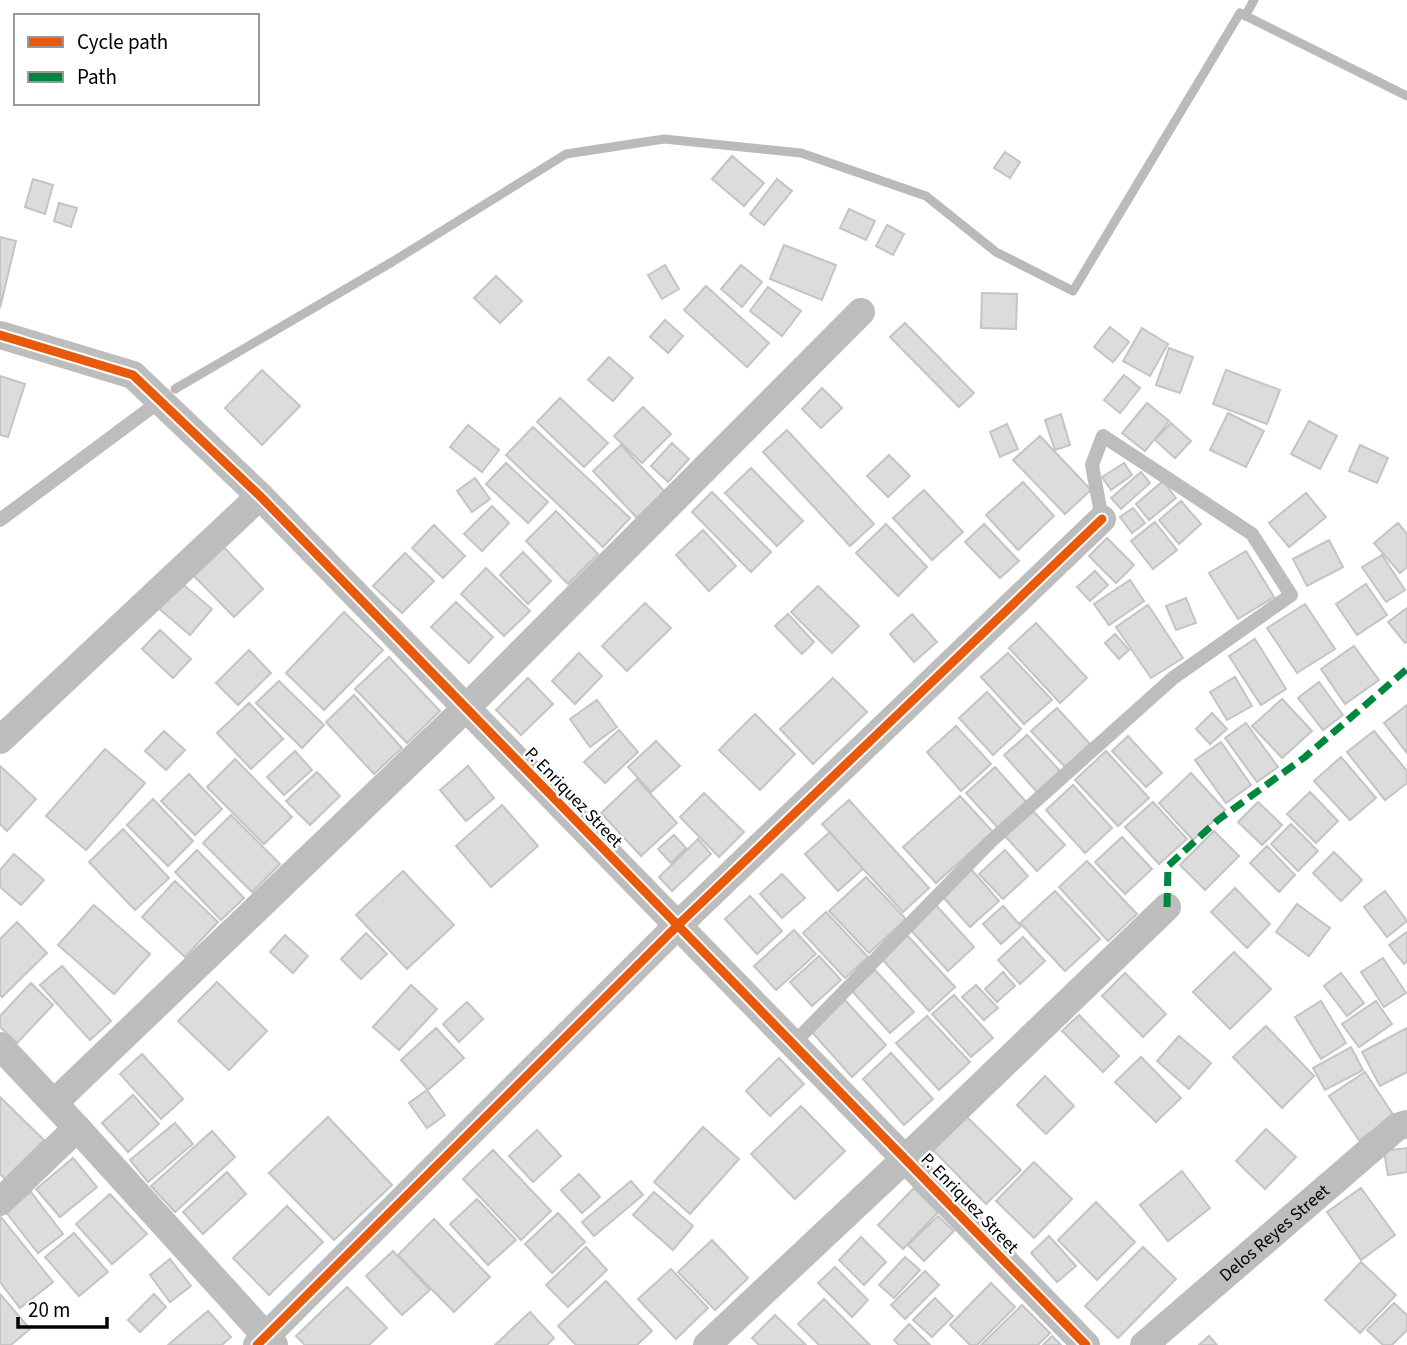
<svg xmlns="http://www.w3.org/2000/svg" width="1407" height="1345" font-family="'Source Sans 3',sans-serif">
	<rect width="100%" height="100%" fill="#fff"/>
	<g fill="none" stroke-linecap="round" stroke-linejoin="round">
		<path stroke="#bababa" stroke-width="9" d="M1245,16L1254,0
			M175,389L392,262L566,154L664,139L801,153L926,196L996,252L1073,291L1240,13L1407,96"/>
	</g>
	<path fill="#dcdcdc" stroke="#c4c4c4" stroke-width="2" d="M1005,152L1020,162L1010,178L994,168Z
		M732,156L764,183L744,206L712,179Z
		M33,179L53,185L45,214L25,207Z
		M777,179L792,191L764,225L750,214Z
		M59,203L77,208L71,227L54,221Z
		M849,209L875,221L866,240L840,228Z
		M887,225L904,234L893,255L876,246Z
		M0,237L16,241L0,308Z
		M784,245L836,265L822,300L770,279Z
		M665,265L679,289L662,299L648,275Z
		M741,265L762,282L742,307L721,289Z
		M496,276L522,301L500,323L474,298Z
		M706,286L769,343L747,367L684,310Z
		M768,287L801,311L782,336L750,311Z
		M982,293L1017,294L1016,329L981,328Z
		M665,320L683,336L668,353L650,337Z
		M905,323L974,393L959,407L890,337Z
		M1110,327L1129,342L1113,362L1094,347Z
		M1142,328L1168,344L1150,376L1123,361Z
		M1169,348L1193,357L1180,393L1156,385Z
		M609,357L633,378L613,401L588,380Z
		M262,370L300,406L262,445L225,408Z
		M1226,370L1280,390L1267,424L1213,404Z
		M1124,375L1140,388L1120,413L1104,400Z
		M0,376L25,384L8,437L0,435Z
		M822,388L842,408L821,428L802,409Z
		M560,398L608,443L584,467L537,422Z
		M1147,403L1169,421L1145,451L1122,433Z
		M643,407L671,434L642,463L614,436Z
		M1228,413L1264,431L1246,467L1210,450Z
		M1061,414L1070,445L1055,450L1045,420Z
		M1309,421L1337,436L1320,469L1291,454Z
		M1171,423L1191,441L1175,458L1155,440Z
		M1007,424L1018,449L1000,457L990,432Z
		M468,425L499,450L482,472L450,447Z
		M533,427L630,518L603,547L506,455Z
		M787,430L874,524L850,546L763,452Z
		M1040,436L1091,490L1065,514L1013,460Z
		M672,443L689,459L668,482L651,466Z
		M621,445L665,492L637,518L593,471Z
		M1360,445L1388,458L1377,483L1349,471Z
		M889,455L910,476L888,497L867,476Z
		M506,463L548,502L528,523L486,484Z
		M1124,463L1132,475L1111,490L1102,477Z
		M751,468L803,521L777,546L725,493Z
		M1141,472L1150,483L1121,509L1111,498Z
		M475,478L490,499L472,512L457,491Z
		M1163,481L1176,498L1149,520L1136,504Z
		M1023,482L1054,516L1018,550L986,515Z
		M924,490L963,532L932,560L893,518Z
		M712,492L771,552L751,572L692,512Z
		M1306,493L1326,517L1289,547L1269,523Z
		M1181,501L1201,524L1179,544L1159,520Z
		M492,506L509,523L482,551L464,534Z
		M1133,508L1145,523L1132,533L1120,517Z
		M556,511L598,554L568,584L526,541Z
		M1155,522L1177,550L1153,569L1131,541Z
		M1398,523L1407,534V567L1400,573L1374,543Z
		M886,524L927,567L898,596L856,553Z
		M984,524L1019,561L1000,578L965,542Z
		M434,525L465,556L443,578L412,548Z
		M703,530L736,566L709,591L676,555Z
		M1107,538L1134,565L1116,583L1089,556Z
		M1329,540L1343,567L1307,586L1293,559Z
		M222,545L263,589L234,617L192,574Z
		M1246,551L1274,597L1238,619L1209,573Z
		M523,552L551,581L528,604L500,575Z
		M405,553L434,581L402,613L373,586Z
		M1382,555L1405,590L1386,602L1362,567Z
		M486,568L530,611L504,636L461,594Z
		M1095,571L1108,585L1090,601L1077,587Z
		M1130,580L1144,601L1109,625L1094,604Z
		M179,581L212,609L190,635L157,607Z
		M1366,584L1387,615L1357,635L1336,604Z
		M818,586L859,626L832,653L791,612Z
		M1186,598L1196,623L1176,630L1166,606Z
		M456,602L493,637L469,663L431,627Z
		M645,603L671,628L627,671L602,646Z
		M1305,604L1335,649L1297,673L1267,628Z
		M1148,605L1183,658L1151,678L1116,627Z
		M1407,608V641L1405,643L1388,622Z
		M344,612L383,650L324,710L286,673Z
		M788,614L814,642L802,654L775,626Z
		M912,614L937,642L914,662L890,634Z
		M1036,623L1087,678L1060,703L1009,648Z
		M160,630L191,659L173,678L142,649Z
		M1115,634L1129,650L1119,659L1105,643Z
		M1255,639L1286,689L1261,705L1229,656Z
		M1354,646L1379,680L1345,704L1321,669Z
		M249,650L271,673L238,705L216,683Z
		M579,653L602,676L575,704L552,681Z
		M1008,653L1052,700L1024,724L981,677Z
		M389,657L440,711L407,743L355,689Z
		M1235,677L1252,706L1227,720L1210,692Z
		M528,678L553,704L521,735L496,710Z
		M833,678L867,712L813,764L780,729Z
		M279,681L324,725L302,748L256,703Z
		M1319,682L1343,715L1323,730L1298,698Z
		M987,692L1021,729L993,755L959,718Z
		M354,695L402,748L374,774L326,722Z
		M1282,699L1312,731L1282,758L1252,726Z
		M597,700L617,727L590,747L570,719Z
		M249,703L283,739L251,769L217,733Z
		M1407,705V753L1384,723Z
		M1057,708L1090,744L1065,767L1031,731Z
		M1212,713L1227,729L1210,744L1196,729Z
		M755,714L795,754L760,790L719,750Z
		M1246,723L1278,767L1257,782L1225,738Z
		M956,726L991,764L961,791L927,752Z
		M619,730L638,752L605,783L584,762Z
		M164,731L185,750L166,770L145,751Z
		M1374,731L1407,771V783L1385,800L1347,752Z
		M1027,735L1060,771L1037,792L1004,755Z
		M1128,736L1162,773L1146,787L1112,751Z
		M656,741L680,766L651,792L628,767Z
		M1221,742L1251,785L1226,803L1195,760Z
		M105,749L145,783L86,850L46,816Z
		M295,751L312,770L284,795L267,777Z
		M1106,751L1149,798L1118,826L1075,780Z
		M1341,757L1376,798L1350,820L1314,781Z
		M235,759L292,817L264,844L207,787Z
		M0,766L36,799L7,831L0,824Z
		M468,766L494,798L466,821L440,790Z
		M995,767L1027,803L999,829L966,793Z
		M317,772L340,796L310,825L286,801Z
		M1191,773L1225,810L1193,840L1159,803Z
		M189,774L222,809L195,835L161,801Z
		M637,779L677,823L641,856L601,813Z
		M1073,785L1112,828L1085,853L1046,810Z
		M1310,792L1338,821L1316,843L1287,814Z
		M704,793L744,832L719,857L680,817Z
		M960,796L993,832L936,883L903,847Z
		M153,799L193,841L168,866L127,825Z
		M849,800L929,888L903,912L822,824Z
		M1153,802L1187,839L1159,864L1125,827Z
		M1258,802L1282,825L1262,845L1238,822Z
		M502,805L538,846L491,887L456,846Z
		M1032,810L1065,845L1037,871L1004,835Z
		M231,815L280,864L252,892L203,843Z
		M1291,824L1318,851L1298,871L1271,844Z
		M123,829L169,878L135,910L89,862Z
		M1214,831L1239,856L1205,890L1180,865Z
		M830,832L863,869L838,891L805,854Z
		M674,835L686,848L671,863L658,849Z
		M1122,837L1152,869L1125,894L1095,862Z
		M698,839L711,854L672,891L659,877Z
		M1267,846L1295,875L1279,892L1250,863Z
		M197,850L244,898L221,920L175,872Z
		M1005,850L1028,876L1003,899L979,874Z
		M1334,852L1362,880L1341,901L1313,873Z
		M14,854L44,880L21,905L0,887V870Z
		M1087,861L1137,914L1108,941L1059,887Z
		M971,869L999,901L970,927L942,896Z
		M403,871L454,925L407,969L356,915Z
		M782,874L805,898L782,918L760,894Z
		M866,877L906,919L869,953L829,911Z
		M175,881L218,922L185,957L142,917Z
		M1235,888L1270,924L1247,948L1211,912Z
		M1055,891L1100,939L1065,971L1020,923Z
		M1385,891L1407,921L1387,937L1364,907Z
		M750,896L782,931L757,954L725,919Z
		M935,904L974,947L948,971L908,927Z
		M1297,904L1330,928L1309,956L1276,932Z
		M94,905L150,954L114,994L58,945Z
		M1003,906L1021,926L1001,944L983,924Z
		M826,912L868,957L845,978L803,933Z
		M17,922L47,953L2,997L0,995V939Z
		M794,930L816,954L776,990L754,966Z
		M1407,932V962L1404,964L1389,945Z
		M366,933L387,954L361,979L341,959Z
		M285,935L308,956L293,973L270,952Z
		M907,935L955,987L929,1011L881,958Z
		M1023,937L1045,961L1020,984L998,960Z
		M1234,952L1271,989L1230,1029L1193,992Z
		M819,956L841,980L812,1006L790,982Z
		M1383,958L1406,993L1384,1007L1361,972Z
		M62,966L111,1021L90,1040L40,985Z
		M875,970L914,1012L890,1033L852,991Z
		M1003,972L1015,986L997,1002L985,989Z
		M1125,973L1166,1014L1143,1037L1102,996Z
		M1341,973L1364,1003L1347,1016L1324,986Z
		M217,982L267,1031L229,1070L178,1021Z
		M31,983L53,1005L17,1043L0,1027V1016Z
		M411,985L437,1009L399,1050L373,1027Z
		M976,985L998,1008L984,1020L962,997Z
		M954,995L993,1038L971,1057L932,1014Z
		M845,1000L886,1045L852,1077L811,1031Z
		M1321,1001L1346,1043L1321,1059L1295,1017Z
		M1376,1001L1392,1024L1359,1047L1342,1024Z
		M467,1002L483,1019L459,1042L443,1024Z
		M1079,1015L1119,1056L1103,1072L1062,1031Z
		M927,1016L970,1062L939,1090L896,1043Z
		M1266,1026L1314,1076L1282,1108L1233,1057Z
		M436,1028L464,1058L428,1090L401,1060Z
		M1407,1028V1072L1380,1086L1362,1052Z
		M1179,1036L1211,1063L1189,1089L1157,1061Z
		M1351,1047L1363,1070L1325,1090L1313,1068Z
		M891,1053L933,1099L904,1125L863,1079Z
		M142,1054L183,1099L161,1119L120,1074Z
		M1141,1057L1181,1098L1156,1122L1115,1082Z
		M779,1058L804,1084L770,1116L746,1091Z
		M1365,1072L1394,1116L1359,1140L1329,1096Z
		M1045,1076L1074,1106L1046,1134L1017,1105Z
		M427,1090L445,1115L427,1128L409,1103Z
		M133,1095L159,1124L128,1152L102,1123Z
		M0,1097L44,1140L5,1179L0,1174Z
		M801,1106L845,1151L795,1199L751,1154Z
		M328,1117L392,1185L334,1240L269,1173Z
		M967,1117L1021,1170L986,1204L933,1150Z
		M175,1123L193,1144L148,1182L130,1160Z
		M703,1127L739,1159L690,1214L654,1182Z
		M1266,1129L1296,1157L1265,1189L1236,1161Z
		M537,1130L561,1156L533,1182L509,1156Z
		M212,1131L235,1157L175,1212L151,1186Z
		M1407,1148V1172L1388,1175L1384,1151Z
		M493,1150L551,1211L521,1240L463,1179Z
		M73,1158L97,1187L60,1217L36,1189Z
		M1034,1162L1072,1199L1034,1238L996,1201Z
		M1182,1171L1210,1208L1168,1241L1140,1205Z
		M227,1172L246,1194L203,1234L183,1212Z
		M579,1174L600,1197L582,1213L561,1190Z
		M631,1181L643,1195L594,1236L582,1222Z
		M914,1188L938,1212L903,1249L878,1225Z
		M1361,1188L1395,1235L1361,1260L1327,1212Z
		M31,1192L63,1234L38,1253L5,1211Z
		M654,1192L693,1226L673,1250L633,1215Z
		M110,1194L147,1234L112,1264L76,1224Z
		M477,1199L516,1240L488,1265L450,1224Z
		M1096,1202L1135,1242L1097,1280L1058,1240Z
		M287,1206L323,1242L269,1295L233,1258Z
		M558,1213L585,1242L552,1273L525,1244Z
		M938,1216L954,1231L924,1261L908,1245Z
		M1,1217L53,1282L20,1308L0,1282V1218Z
		M434,1219L490,1277L454,1312L398,1255Z
		M74,1233L108,1272L79,1296L45,1257Z
		M1049,1236L1076,1266L1057,1282L1031,1253Z
		M861,1237L886,1262L864,1285L839,1260Z
		M712,1240L748,1278L715,1310L678,1272Z
		M586,1247L607,1270L568,1307L546,1285Z
		M1143,1247L1176,1279L1118,1338L1085,1306Z
		M393,1251L430,1290L402,1315L366,1276Z
		M905,1257L920,1270L894,1298L879,1285Z
		M170,1259L191,1286L170,1302L150,1275Z
		M1361,1262L1396,1295L1360,1333L1325,1300Z
		M835,1267L868,1300L852,1317L818,1283Z
		M671,1269L708,1308L676,1339L638,1299Z
		M925,1271L939,1285L905,1319L891,1305Z
		M606,1281L652,1331L637,1345H576L558,1326Z
		M991,1283L1015,1307L977,1345H970L950,1325Z
		M347,1287L387,1328L369,1345H305L296,1336Z
		M0,1294L30,1329L11,1345H0Z
		M154,1294L166,1307L140,1332L128,1320Z
		M935,1298L953,1316L932,1337L913,1320Z
		M824,1299L870,1345H819L798,1324Z
		M1394,1303L1407,1315V1330L1392,1345H1383L1367,1330Z
		M1022,1305L1050,1333L1038,1345H981Z
		M208,1311L231,1337L222,1345H168Z
		M530,1312L554,1338L547,1345H495Z
		M775,1315L806,1345H759L752,1338Z
		M909,1324L930,1345H899L894,1340Z
		M1052,1336L1061,1345H1043Z
		M1209,1336L1217,1345H1199Z"/>
	<g fill="none" stroke-linecap="round" stroke-linejoin="round">
		<path stroke="#bdbdbd" stroke-width="14" d="M0,520L160,401
			M793,1044L990,842L1173,678L1291,595L1252,534L1103,436L1092,465L1102,519"/>
		<g stroke="#bdbdbd" stroke-width="28">
			<path d="M0,335L133,375L260,496L1086,1345"/>
			<path d="M0,740L260,496"/>
			<path d="M0,1046L77,1128L274,1345"/>
			<path d="M54,1103L466,708L861,312"/>
			<path d="M0,1202L77,1128"/>
			<path d="M257,1345L678,925L1102,519"/>
			<path d="M707,1345L905,1159L1167,907"/>
			<path id="s1" d="M1144,1345L1397,1127L1407,1124"/>
		</g>
		<path stroke="#00873e" stroke-width="7" stroke-dasharray="14 7" stroke-linecap="butt" d="M1167,907L1168,866L1218,820L1305,757L1407,669"/>
		<defs>
			<path id="cycleway" d="M0,335L133,375L260,496L1086,1345
				M257,1345L678,925L1102,519"/>
		</defs>
		<use href="#cycleway" stroke="#fff" stroke-width="13"/>
		<use href="#cycleway" stroke="#e8590c" stroke-width="9"/>
	</g>
	<g text-anchor="middle" stroke-width="5" stroke-linejoin="round" paint-order="stroke">
		<g font-size="18" fill="#000" stroke="#fff">
			<text transform="translate(574 797) rotate(46)" y="6">P. Enriquez Street</text>
			<text transform="translate(970 1203) rotate(46)" y="6">P. Enriquez Street</text>
			<text dy="6" stroke="none"><textPath href="#s1" startOffset="172">Delos Reyes Street</textPath></text>
		</g>
	</g>
	<rect x="14" y="14" width="245" height="91" fill="#ffffff" stroke="#999999" stroke-width="2"/>
	<rect x="28" y="37" width="35" height="10" fill="#e8590c" stroke="#999999" stroke-width="2"/>
	<text x="77" y="49" font-size="21" fill="#000000">Cycle path</text>
	<rect x="28" y="72" width="35" height="10" fill="#00873e" stroke="#999999" stroke-width="2"/>
	<text x="77" y="84" font-size="21" fill="#000000">Path</text>
	<path d="M18 1317v10h89v-10" fill="none" stroke="#000000" stroke-width="3.5"/>
	<text x="28" y="1317" font-size="21" fill="#000000" stroke="#ffffff" stroke-width="5" paint-order="stroke">20 m</text>
</svg>
